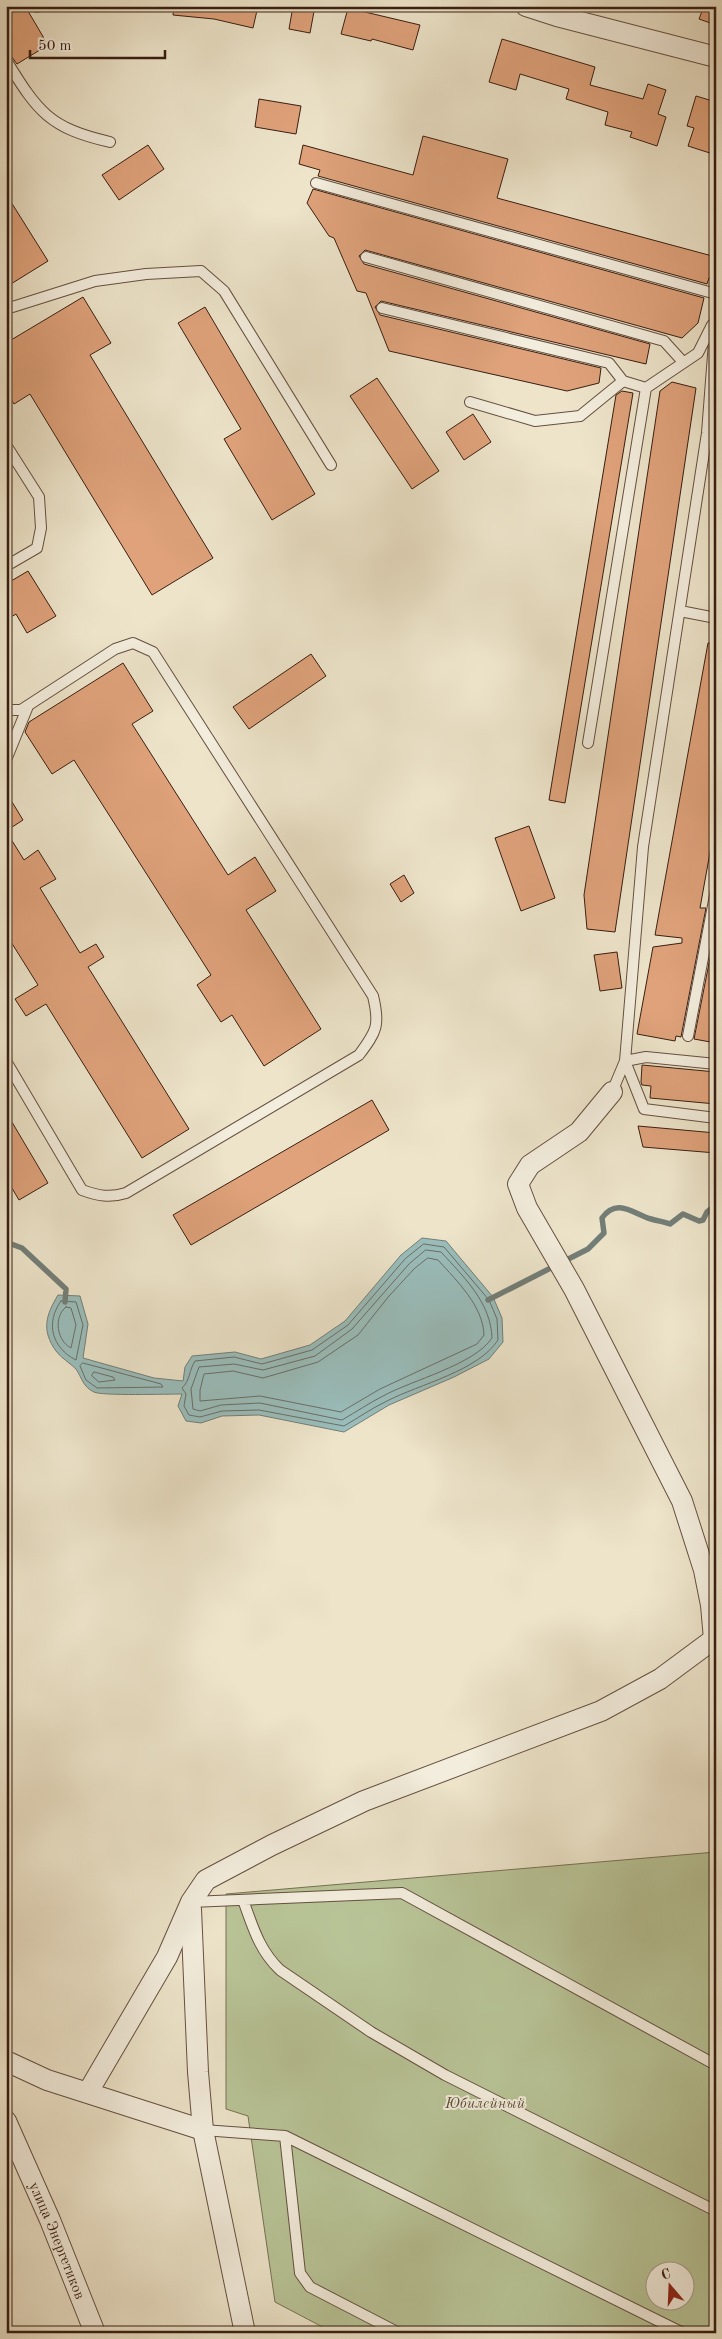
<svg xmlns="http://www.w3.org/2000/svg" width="722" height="2339" font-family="'Old Standard TT',serif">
	<rect width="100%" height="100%" fill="#ede4ca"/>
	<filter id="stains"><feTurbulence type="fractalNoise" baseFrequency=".004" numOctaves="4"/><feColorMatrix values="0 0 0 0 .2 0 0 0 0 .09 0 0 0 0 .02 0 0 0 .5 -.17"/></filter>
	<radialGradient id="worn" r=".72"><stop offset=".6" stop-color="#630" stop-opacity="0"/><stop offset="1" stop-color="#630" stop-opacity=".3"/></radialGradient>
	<path fill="#b8c497" stroke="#787154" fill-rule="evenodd" d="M716,1852V2333H334L275,2302L248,2116L226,2109V1894ZM654,2272H684V2302H654Z"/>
	<path fill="#9abebc" stroke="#737e78" d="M422,1238L446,1241L493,1297L502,1318L503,1342L489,1359L454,1377L389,1405L344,1432L259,1415L222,1416L201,1423L186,1421L178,1406L182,1394C168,1394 101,1396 94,1392C83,1387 82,1378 76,1369C70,1363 61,1358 56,1351C41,1330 46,1315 58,1295L80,1296L88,1324L83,1358L154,1378L183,1381L185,1367L192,1356L235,1352L261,1359L310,1345L345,1321L401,1255Z"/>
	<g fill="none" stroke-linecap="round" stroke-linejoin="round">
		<path stroke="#696e67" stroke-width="1" d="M424,1244L444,1247L489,1300L497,1319L498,1340C478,1371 420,1384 387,1401C372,1408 358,1418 344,1426L259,1410L222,1411L200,1417L189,1415L184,1406L186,1394L182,1388C190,1381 189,1370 195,1361L234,1357L262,1364L312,1350L348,1325L405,1259Z
			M426,1250L441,1252C464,1277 491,1303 492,1338C474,1365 412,1380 383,1396C369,1403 356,1412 342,1420L260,1403L221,1405L200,1411L193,1409L191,1389L199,1367L234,1364L263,1370L315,1356L352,1329L409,1264Z
			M428,1258L438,1260C457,1281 483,1306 484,1335L477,1344L380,1389L341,1412L260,1396L200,1401V1390L204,1374L233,1371L263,1378L318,1362L358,1335L389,1296L414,1269Z
			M61,1301L76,1302L83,1325L76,1360C52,1348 45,1323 61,1301Z
			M66,1307L71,1308L76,1325L71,1348C57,1341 53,1317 66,1307Z
			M83,1363L161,1384L163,1387L97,1388L86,1380L80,1366Z
			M94,1372L113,1377L115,1380L99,1382L92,1376Z"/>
		<path stroke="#737e78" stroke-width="5.5" d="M6,1242L22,1248L66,1289L65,1302
			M488,1300L588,1249L604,1233L602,1218C617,1197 634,1214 651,1219C658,1221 664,1222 670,1224L683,1214L699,1221L703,1220L707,1212L716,1205"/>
	</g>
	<path fill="#dfa27b" stroke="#381e12" d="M6,6H25L48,45L17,64L6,49Z
		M174,6H258L253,28L214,19L173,15Z
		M293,6H315L310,33L289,29Z
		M704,6H716V25L699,19Z
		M348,8L420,25L413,50L372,39L371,41L341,34Z
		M502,39L595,67L590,85L643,99L648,84L666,90L658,114L666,117L657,146L630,137L632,132L605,125L608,112L566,99L569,89L520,74L516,90L489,82Z
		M696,96L716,102V146L713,154L688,146L694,128L687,126Z
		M259,99L301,106L296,134L255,127Z
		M423,136L508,159L497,198L716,257V280L709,278L707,284L318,176L320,170L299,164L303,145L413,175Z
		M148,145L164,169L119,200L102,175Z
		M313,189L704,298L698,323L682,338L365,250L359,256L364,264L650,344L646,364L381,301L375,307L380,315L601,368L599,383L567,391L389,351L366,293L357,291L334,238L329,236L307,203Z
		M6,194L48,261L6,287Z
		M83,297L111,343L90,355L213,558L152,595L30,394L14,404L6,391V343Z
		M205,307L315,494L272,520L224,439L241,429L178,323Z
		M377,378L439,471L412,489L350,396Z
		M672,382L696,388L615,932L587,929L584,895L660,391Z
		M622,391L633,393L565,803L549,800L616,395Z
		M473,414L491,442L464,460L446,432Z
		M28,571L56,616L27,633L16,614L6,620V584Z
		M708,643H716V819L700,908H706L681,1037L676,1036L675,1041L637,1034L653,947L682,943V938L655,935Z
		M311,654L326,676L249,729L233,707Z
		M123,663L153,711L132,724L228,875L255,857L276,891L246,910L321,1029L264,1066L232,1015L221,1022L197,985L211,975L74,760L52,774L25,732L29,722Z
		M6,792L23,820L6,831Z
		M529,826L555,898L521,911L495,838Z
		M6,831L24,860L38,850L56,879L40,888L80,953L96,944L104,957L88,967L189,1129L142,1158L46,1004L26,1016L15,999L38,985L6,934Z
		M404,875L414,893L401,902L390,884Z
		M716,928V1043L694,1039Z
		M617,952L622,988L600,991L594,955Z
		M642,1065L716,1072V1104L650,1098L651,1086L642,1085L641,1082Z
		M372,1100L389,1130L191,1245L173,1215Z
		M6,1112L48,1183L19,1200L6,1178Z
		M638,1126L716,1133V1153L643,1147Z"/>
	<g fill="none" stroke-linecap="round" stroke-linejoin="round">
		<defs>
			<path id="service" d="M37,6V7
				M6,60C38,112 49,128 110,142
				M316,183L716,294
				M366,257L664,341L683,362
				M382,308L609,363L623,381
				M6,309L95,281L146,274L201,271L224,291L331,465
				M470,402L535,421L580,416L623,381L646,388L698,353L712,325
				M6,445L39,497L41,528L37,548L6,566
				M680,611L716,618
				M6,710H21L115,649L133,643L153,652L373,996C380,1025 377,1031 359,1055L126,1193C110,1198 98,1196 82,1190L6,1061
				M588,743L646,388
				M6,760L28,706
				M688,1036L716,890
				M716,1064L646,1057L625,1061L644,1109L716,1118
				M612,1092L625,1061L643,847L707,433L716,316
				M243,1900C253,1927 259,1950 280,1970L371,2032L445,2075L716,2211
				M191,1902L402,1893L716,2065
				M203,2130L285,2136L683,2333
				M285,2136L300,2273L310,2287L399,2333"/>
			<g id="minor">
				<path d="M526,6L557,16L716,57"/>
				<path d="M612,1092L579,1132L530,1165L518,1184L527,1208L574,1289L682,1501L704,1570L711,1605L714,1639L716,1638"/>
				<path d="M191,1909L198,2072L203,2130L245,2333"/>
				<path d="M6,2061L47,2080L203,2130"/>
				<path d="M88,2092L167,1957L191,1902L206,1880L272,1845L364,1801L601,1711L660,1679L714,1639"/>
				<path id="s1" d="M6,2121L50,2220L95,2333"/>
			</g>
		</defs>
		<use href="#service" stroke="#655040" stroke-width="12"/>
		<use href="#minor" stroke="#655040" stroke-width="22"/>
		<use href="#service" stroke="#f3eddd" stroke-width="10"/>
		<use href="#minor" stroke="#f3eddd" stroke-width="20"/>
	</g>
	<g text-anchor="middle" stroke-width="4" stroke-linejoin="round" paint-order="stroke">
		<g font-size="15" font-style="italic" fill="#5e503a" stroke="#f3eddd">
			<text x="485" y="2108">Юбилейный</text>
		</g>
		<g font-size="15" fill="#381e12" stroke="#f3eddd">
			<text dy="5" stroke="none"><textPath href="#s1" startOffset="130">улица Энергетиков</textPath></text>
		</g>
	</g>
	<rect width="722" height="2339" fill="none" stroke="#ede4ca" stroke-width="25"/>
	<rect x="8" y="8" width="707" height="2324" fill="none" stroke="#381e12" stroke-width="2.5"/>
	<rect x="12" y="12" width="697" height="2314" fill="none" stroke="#381e12"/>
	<g transform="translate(670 2286) rotate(341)"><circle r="24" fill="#f3eddd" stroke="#a89a8c"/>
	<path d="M0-4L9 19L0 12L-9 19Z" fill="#8f2418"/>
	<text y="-8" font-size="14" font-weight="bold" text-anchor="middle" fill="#381e12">С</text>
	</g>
	<path d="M30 50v8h135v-8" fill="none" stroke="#381e12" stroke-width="2.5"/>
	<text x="38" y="50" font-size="15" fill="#381e12" stroke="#f3eddd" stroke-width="4" paint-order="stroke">50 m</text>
	<rect width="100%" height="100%" filter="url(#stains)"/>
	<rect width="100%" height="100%" fill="url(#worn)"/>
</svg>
